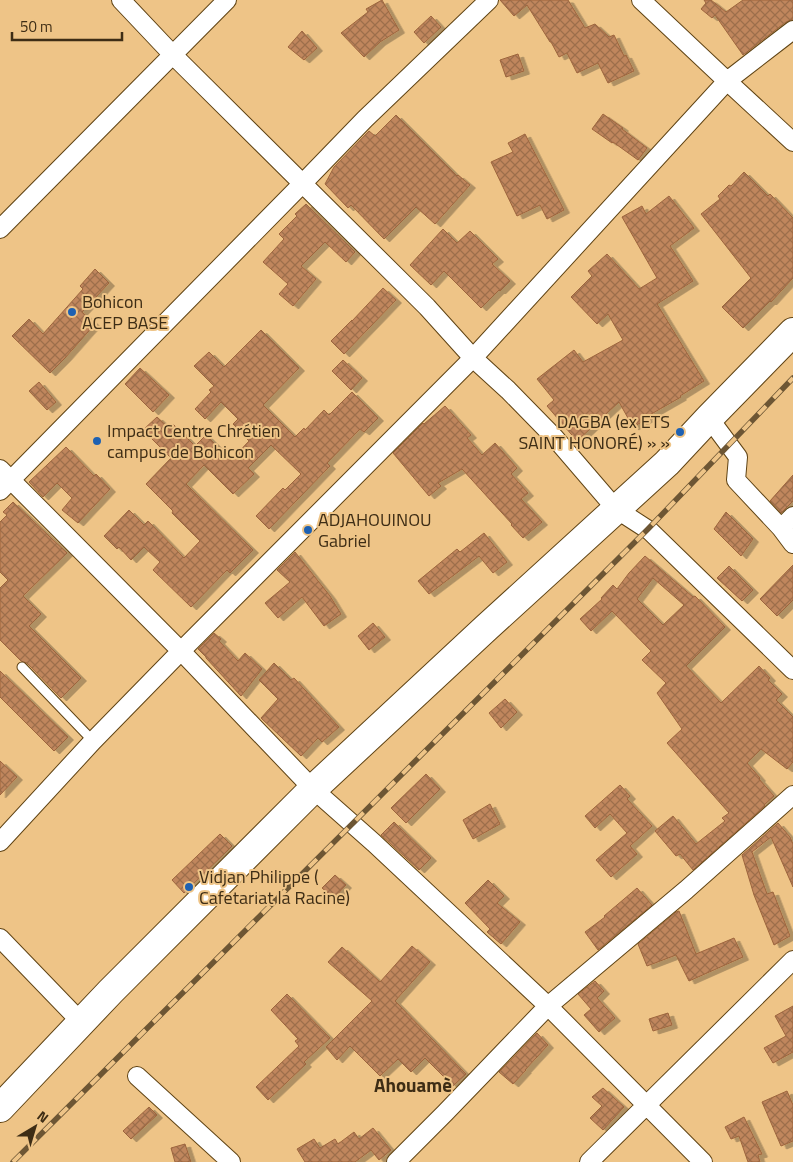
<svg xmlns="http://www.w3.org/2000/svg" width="793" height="1162" font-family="'Titillium Web',sans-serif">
	<defs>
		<pattern id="building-cross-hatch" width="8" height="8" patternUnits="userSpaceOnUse" patternTransform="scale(1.25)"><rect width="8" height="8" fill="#c0865d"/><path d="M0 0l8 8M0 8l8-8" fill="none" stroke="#9d6e4c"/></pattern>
		<filter id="shadow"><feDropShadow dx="5.5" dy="3" stdDeviation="0" flood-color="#0004"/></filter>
	</defs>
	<rect width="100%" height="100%" fill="#eec487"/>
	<path fill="url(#building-cross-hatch)" stroke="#9d653d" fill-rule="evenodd" filter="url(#shadow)" d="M382,0L399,30L380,42L364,57L341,33L368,12L366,9Z
		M500,0H568L585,28L595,24L609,37L614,35L624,56L626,55L634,71L608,83L598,63L577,73L567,53L559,57L551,42H550L527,5L514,16Z
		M704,0H711L726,12L743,0H793V19L786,22L778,28L743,55L715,15L712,18L701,9L706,3Z
		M431,16L441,27L424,43L414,32Z
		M302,31L317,48L304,60L288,47Z
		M518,54L524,71L506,77L500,60Z
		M603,114L623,128L622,129L647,148L638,160L613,142L612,143L592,129Z
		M396,115L457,176L458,175L470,185L435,224L416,207L384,239L351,205L348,208L325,184L334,167L369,131L375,136Z
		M525,134L564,210L547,219L540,205L517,216L491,162L513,152L508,143Z
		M744,172L768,196L770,194L793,218V278L771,302L770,301L743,328L722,307L751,278L701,214L720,199L718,196L729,185L731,186Z
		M669,196L694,228L670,246L693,281L657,304L704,381L680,396L681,397L646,417L647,419L633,427L619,402L577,441L547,406L554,400L537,379L574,350L583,362L623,340L608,314L597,324L571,297L592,276L588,271L607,254L639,289L657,278L622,217L642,206L646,214Z
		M306,204L355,252L346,262L325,242L301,266L316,279L293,306L279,294L288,284L263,262L284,239L279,234L297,216L295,214Z
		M443,229L457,243L470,231L498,259L492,264L510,281L500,291L499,290L481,308L444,271L431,285L410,265Z
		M95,269L109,283L82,312L95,324L65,358L50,373L12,336L29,319L43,334L83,289L80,286Z
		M383,288L396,300L344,354L331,341L352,320V321Z
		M261,330L299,368L263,405L295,437L304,428L305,430L324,410L329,415L352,392L378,418L364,432L360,429L327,463L330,466L269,529L256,516L283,488L285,490L301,474L271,445L248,468L254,474L233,494L204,465L186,484L253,550L230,573L227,570L191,607L153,570L160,562L144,547L131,560L119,547L117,549L104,536L129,510L144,525L148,521L184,558L200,541L172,513L173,511L146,484L171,458L143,430L157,417L169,428L173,424L195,446L206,435L231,460L249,441L233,424L238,419L221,402L205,419L195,409L211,392L209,390L214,386L194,366L209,352L224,367Z
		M343,360L362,378L351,390L332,371Z
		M140,368L169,395L153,412L125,384Z
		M39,382L56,402L47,410L29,391Z
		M445,406L471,435L467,438L482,455L495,443L517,468L511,474L528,493L521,499L542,522L523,538L511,525L512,524L462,469L438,483L441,486L429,496L393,453L423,423L424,424Z
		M66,447L94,476L96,474L110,489L78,523L62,510L72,498L57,483L43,497L29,482Z
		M793,475V501L781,513L770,501Z
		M13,502L67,553L23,596L41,614L29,626L81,678L61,698L27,663L21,661L0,640V588L8,580L0,572V522L7,515L3,512Z
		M726,512L753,539L741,556L714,529Z
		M484,533L507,562L493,573L479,556L429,594L418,581L457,549L460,552Z
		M295,552L330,596L341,614L324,626L302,597L278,618L265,603L290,582L277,570Z
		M645,556L693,597L695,596L725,627L686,666L721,703L759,666L770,678L768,680L782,694L776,700L793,717V762L787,769L761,749L747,763L760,778L759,779L774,796L764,805L765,806L693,870L680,854L676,856L655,831L673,816L696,844L725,821L722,818L729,813L667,743L682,729L657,693L666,683L642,660L651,651L612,611L591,631L580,619L602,599L601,598L613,585L617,589L629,573ZM653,578L684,605L663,625L637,599Z
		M793,565V600L777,616L760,599Z
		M729,566L753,590L742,601L717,578Z
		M373,623L385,637L369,650L358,636Z
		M214,633L221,639L219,641L238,661L245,653L262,669L241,696L206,658V657L198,649Z
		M274,663L291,680L294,678L339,727L322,742L318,738L301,756L261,718L278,699L259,680Z
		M0,671L68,737L54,751L0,697Z
		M505,699L517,712L501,728L489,713Z
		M0,761L17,777L0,795Z
		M426,774L440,789L406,823L391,808Z
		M620,785L630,796L627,799L652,826L630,846L637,854L611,877L596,860L627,833L610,814L595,828L585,816Z
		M490,804L500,824L473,839L463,820Z
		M394,822L431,858L419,870L381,835Z
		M778,823L790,837L793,844V887L771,837L752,852L767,894L773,892L790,936L774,945L754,895L742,855Z
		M220,834L232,846L184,893L172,880Z
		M335,875L346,885L334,898L322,888Z
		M488,880L504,896L497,903L520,922L501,944L487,932L490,929L465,903Z
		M637,888L652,905L598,950L585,932L605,917L604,916Z
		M679,911L696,954L734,938L743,957L689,981L676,955L647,966L638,944L676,912Z
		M412,946L430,962L395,1001L466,1074L453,1086L425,1058L411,1072L398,1059L380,1076L350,1046L337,1060L326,1047L372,1001L328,962L342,947L380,982Z
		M595,981L604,991L597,998L615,1018L599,1032L584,1015L591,1009L578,994Z
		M287,994L330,1038L304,1062L306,1064L268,1100L256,1087L299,1046L295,1041L298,1039L271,1010Z
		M793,1006V1052L773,1063L764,1048L786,1036L775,1016Z
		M668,1013L672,1025L653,1031L649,1019Z
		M537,1033L548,1045L525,1070H526L513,1084L499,1072Z
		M603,1088L624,1107L603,1130L590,1118L602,1106L592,1097Z
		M787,1091L793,1105V1141L781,1146L762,1102Z
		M149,1107L157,1115L131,1139L123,1131Z
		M744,1117L762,1154L758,1155L760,1162H748L739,1136L731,1139L725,1127Z
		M373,1128L391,1150L379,1160L371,1150L355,1162H305L297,1149L314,1139L320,1148L335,1139L338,1144L354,1132L359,1139Z
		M185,1144L191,1162H175L171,1148Z"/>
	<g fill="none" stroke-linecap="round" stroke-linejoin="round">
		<defs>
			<path id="lane" d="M22,667L93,741"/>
			<path id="street" d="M121,0L173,55L427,307L473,358L508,390L555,438L616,509L650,531L793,670
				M641,0L727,81L793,142
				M0,229L227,0
				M709,418L738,457L736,480L781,528L793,544
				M0,469L181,651L313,789L374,843L548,1006L703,1162
				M0,491L303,183L365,119L489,0
				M781,528L793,516
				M0,842L93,741L181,651L473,358L727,81L793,30
				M0,938L81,1022
				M137,1076L231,1162
				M396,1162L445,1113L548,1006L686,890L793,795
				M589,1162L793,960"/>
			<path id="highway" d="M0,1108L111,991L313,789L486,628L667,463L709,418L793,332"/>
		</defs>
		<use href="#lane" stroke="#5f4314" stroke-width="11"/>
		<use href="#street" stroke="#5f4314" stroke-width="20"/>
		<use href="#highway" stroke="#5f4314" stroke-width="30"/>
		<use href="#lane" stroke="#fff" stroke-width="9"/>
		<use href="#street" stroke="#fff" stroke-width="18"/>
		<use href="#highway" stroke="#fff" stroke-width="28"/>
		<defs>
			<path id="rail" d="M13,1162L648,529L793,378"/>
		</defs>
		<use href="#rail" stroke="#6d5634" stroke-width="5.5"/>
		<use href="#rail" stroke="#eec487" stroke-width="4" stroke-dasharray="11" stroke-linecap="butt"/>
	</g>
	<g fill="#1e61b2" stroke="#eec487" stroke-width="2">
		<circle cx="72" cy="312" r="5"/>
		<circle cx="680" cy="432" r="5"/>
		<circle cx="97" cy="441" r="5"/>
		<circle cx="308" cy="530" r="5"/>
		<circle cx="189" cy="887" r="5"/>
	</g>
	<g text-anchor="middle" stroke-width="4" stroke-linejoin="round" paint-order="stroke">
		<g font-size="18" fill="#3e2d15" stroke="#eec487" text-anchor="start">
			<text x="82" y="308">Bohicon<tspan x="82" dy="21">ACEP BASE</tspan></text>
			<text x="670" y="428" text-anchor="end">DAGBA (ex ETS<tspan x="670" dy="21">SAINT HONORÉ) » »</tspan></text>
			<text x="107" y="437">Impact Centre Chrétien<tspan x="107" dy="21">campus de Bohicon</tspan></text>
			<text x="318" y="526">ADJAHOUINOU<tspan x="318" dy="21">Gabriel</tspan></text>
			<text x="199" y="883">Vidjan Philippe (<tspan x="199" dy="21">Cafetariat la Racine)</tspan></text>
		</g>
		<g font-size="19" font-weight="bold" fill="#3e2d15" stroke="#eec487">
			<text x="413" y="1092">Ahouamè</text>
		</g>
	</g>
	<g transform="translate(35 1127) rotate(38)" stroke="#eec487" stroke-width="4" paint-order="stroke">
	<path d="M0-4L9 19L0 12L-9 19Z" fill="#3e2d15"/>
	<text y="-8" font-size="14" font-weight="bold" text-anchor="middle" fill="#3e2d15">N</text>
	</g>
	<path d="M12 32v8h110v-8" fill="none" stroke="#3e2d15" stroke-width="2.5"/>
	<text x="20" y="32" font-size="15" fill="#3e2d15" stroke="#eec487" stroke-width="4" paint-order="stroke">50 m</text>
</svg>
